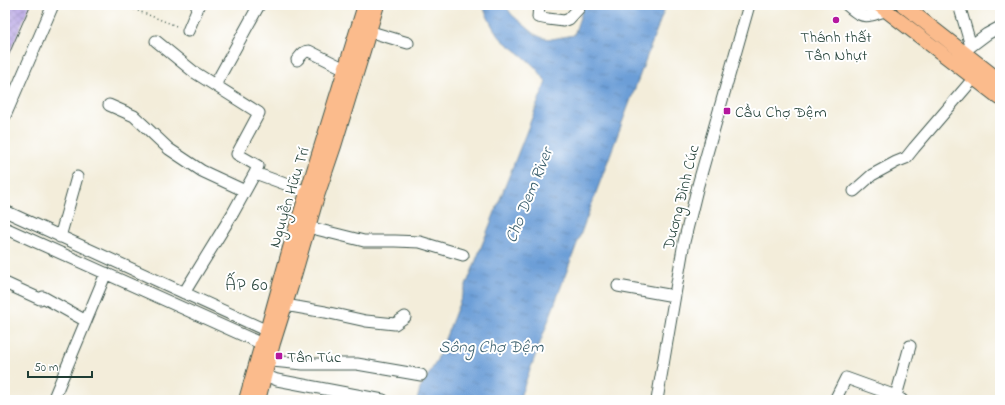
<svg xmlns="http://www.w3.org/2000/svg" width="1005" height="405" font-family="'Indie Flower',sans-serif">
	<defs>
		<pattern id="water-ripples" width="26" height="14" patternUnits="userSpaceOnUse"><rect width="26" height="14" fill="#6c9ed7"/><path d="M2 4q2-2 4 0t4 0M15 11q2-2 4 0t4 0" fill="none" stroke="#5882af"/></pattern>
		<pattern id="building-cross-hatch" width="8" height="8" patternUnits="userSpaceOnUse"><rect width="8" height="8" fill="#b5a2e4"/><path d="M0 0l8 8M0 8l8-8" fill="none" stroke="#9385ba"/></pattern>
	</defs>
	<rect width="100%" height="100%" fill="#fff"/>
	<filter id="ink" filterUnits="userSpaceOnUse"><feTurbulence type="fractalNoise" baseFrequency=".025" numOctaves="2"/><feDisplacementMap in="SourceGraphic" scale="8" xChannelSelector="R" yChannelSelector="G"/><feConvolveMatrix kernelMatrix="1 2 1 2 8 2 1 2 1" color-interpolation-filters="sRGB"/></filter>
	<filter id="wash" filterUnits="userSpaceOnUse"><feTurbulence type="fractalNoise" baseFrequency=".012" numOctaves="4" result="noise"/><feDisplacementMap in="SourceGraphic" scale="16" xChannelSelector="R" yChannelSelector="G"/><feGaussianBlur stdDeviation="0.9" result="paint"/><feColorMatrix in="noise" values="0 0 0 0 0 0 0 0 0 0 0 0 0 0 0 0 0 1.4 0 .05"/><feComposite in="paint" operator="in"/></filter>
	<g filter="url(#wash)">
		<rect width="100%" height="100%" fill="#f3edda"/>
		<path fill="url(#water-ripples)" stroke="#466e86" d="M482,5H505L512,15L536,35L543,38L552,39L574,35L584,5H666L521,394L520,400H417L420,389L436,362L546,82C538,68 527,59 514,49C512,47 509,46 507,44C494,34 489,19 482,5Z"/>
		<g id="blocks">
			<path fill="url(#building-cross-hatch)" d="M5,5H29L30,6L5,63V22L8,16L5,11Z"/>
		</g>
	</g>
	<g filter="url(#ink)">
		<use href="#blocks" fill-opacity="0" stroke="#3f574d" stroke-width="1"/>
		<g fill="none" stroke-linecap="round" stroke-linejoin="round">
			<defs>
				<path id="minor" d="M539,5L538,17L548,19L564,21L569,19L579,8L580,5
					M847,5C854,11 861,18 871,15C877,14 881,11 887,11
					M959,5L971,46
					M188,31L199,5
					M368,31L408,43
					M156,41L194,72L259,113L237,154L258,166L255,173
					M963,52L987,34L1000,27
					M297,60C301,56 303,51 309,51L345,69
					M215,85L259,5
					M109,105L134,116L169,149L202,171L245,191
					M5,116L53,5
					M854,191L872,175L896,162L906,158L914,148L974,78
					M5,211L274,334
					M308,227L364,241H395L420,242L463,255
					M5,228L269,347
					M60,237L77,177
					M5,283L40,299L43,297L86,321
					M618,286L674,296
					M184,293L233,213L255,173L307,192
					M285,305L325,312L366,321L395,324L405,317
					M262,360L303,364H357L421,375
					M257,372L277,380L383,400
					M896,396L910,346
					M53,400L106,273
					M657,400L684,242L698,185L749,5
					M835,400L846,378L896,396L902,400"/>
				<path id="major" d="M879,5L1000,98
					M903,5L1000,81
					M246,400L262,344L267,331L290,248L365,5
					M258,400L273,343L291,286L317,196L334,146L377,5"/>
			</defs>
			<use href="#minor" stroke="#3f574d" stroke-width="13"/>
			<use href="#major" stroke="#3f574d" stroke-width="16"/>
			<path stroke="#3f574d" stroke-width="1.5" stroke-dasharray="1 3" stroke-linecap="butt" d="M123,5L179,27"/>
			<use href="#minor" stroke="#fff" stroke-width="11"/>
			<use href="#major" stroke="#fbbb8c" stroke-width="14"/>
		</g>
	</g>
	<g fill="#b5179e" stroke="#fff" stroke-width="1.5">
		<circle cx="836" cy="20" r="4"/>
		<rect x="723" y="107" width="8" height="8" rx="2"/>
		<rect x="275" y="352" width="8" height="8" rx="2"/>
	</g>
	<g text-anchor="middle" stroke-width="4" stroke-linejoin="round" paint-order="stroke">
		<g font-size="16" fill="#1f3d34" stroke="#fff" text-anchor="start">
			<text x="836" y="42" text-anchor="middle">Thánh thất<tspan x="836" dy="18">Tân Nhựt</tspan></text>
			<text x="735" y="117">Cầu Chợ Đệm</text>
			<text x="287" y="362">Tân Túc</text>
		</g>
		<g font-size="16" fill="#1f3d34" stroke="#fff">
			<text transform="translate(288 197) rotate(-73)" y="6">Nguyễn Hữu Trí</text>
			<text transform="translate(680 197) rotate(-76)" y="6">Dương Đình Cúc</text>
		</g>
		<g font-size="17" font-style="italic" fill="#3a5f6d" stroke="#fff">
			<text transform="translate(528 195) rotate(-68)" y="6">Cho Dem River</text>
			<text x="491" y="352">Sông Chợ Đệm</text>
		</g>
		<g font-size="17" letter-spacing="1" fill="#1f3d34" stroke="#fff">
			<text x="247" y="290">ẤP 60</text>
		</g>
	</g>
	<rect width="1005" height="405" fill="none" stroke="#fff" stroke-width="20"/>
	<path d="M28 371v6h64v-6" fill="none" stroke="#1f3d34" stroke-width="2"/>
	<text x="34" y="371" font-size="12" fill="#1f3d34" stroke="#ffffff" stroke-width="3" paint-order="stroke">50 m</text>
</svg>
